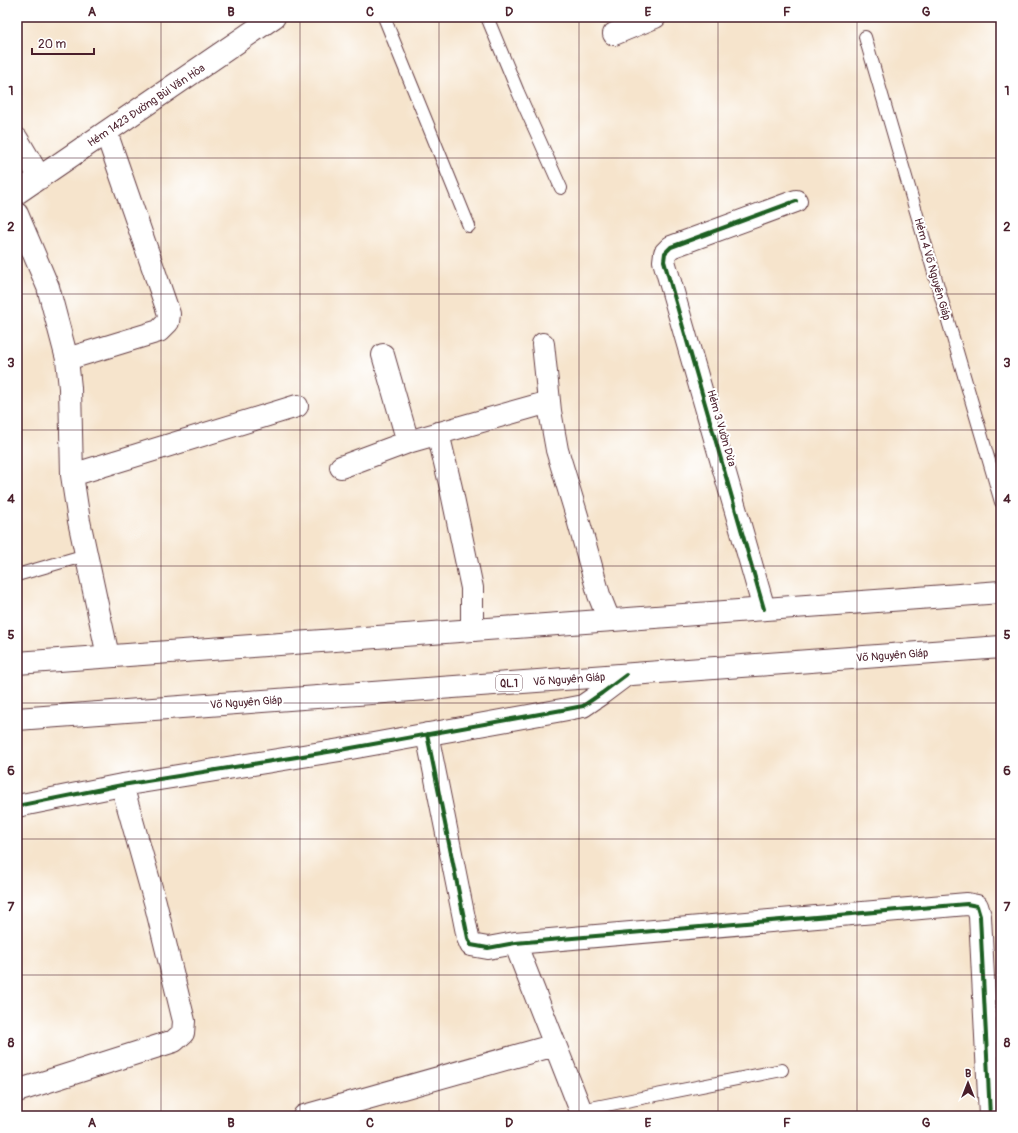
<svg xmlns="http://www.w3.org/2000/svg" width="1018" height="1133" font-family="Pangolin,sans-serif">
	<rect width="100%" height="100%" fill="#fff"/>
	<filter id="ink" filterUnits="userSpaceOnUse"><feTurbulence type="fractalNoise" baseFrequency=".025" numOctaves="2"/><feDisplacementMap in="SourceGraphic" scale="8" xChannelSelector="R" yChannelSelector="G"/><feConvolveMatrix kernelMatrix="1 2 1 2 8 2 1 2 1" color-interpolation-filters="sRGB"/></filter>
	<filter id="wash" filterUnits="userSpaceOnUse"><feTurbulence type="fractalNoise" baseFrequency=".012" numOctaves="4" result="noise"/><feDisplacementMap in="SourceGraphic" scale="16" xChannelSelector="R" yChannelSelector="G"/><feGaussianBlur stdDeviation="0.9" result="paint"/><feColorMatrix in="noise" values="0 0 0 0 0 0 0 0 0 0 0 0 0 0 0 0 0 1.4 0 .05"/><feComposite in="paint" operator="in"/></filter>
	<g filter="url(#wash)">
		<rect width="100%" height="100%" fill="#f6e4cc"/>
	</g>
	<g filter="url(#ink)">
		<g fill="none" stroke-linecap="round" stroke-linejoin="round">
			<defs>
				<path id="service" d="M384,17L469,226
					M487,17L518,92L561,188
					M865,37L1001,502
					M17,575L86,555
					M581,1110L782,1070"/>
				<path id="minor" d="M614,34L655,17
					M17,139L40,178
					M17,193L274,17
					M17,214L48,287L67,359L70,388L72,475L79,521L108,656
					M543,344L550,411L557,450L577,516L599,595L609,620
					M383,355L408,442
					M67,359L159,331L168,322L169,314L106,132
					M438,433L451,488L472,588V630
					M341,467L408,442L549,402
					M72,475L297,406
					M764,609L664,261L665,253L671,247L796,201
					M427,734L468,938L471,945L488,948L515,943L967,904L977,906L980,916L990,1116
					M17,806L122,785L340,750L562,710L583,706L602,693L626,675
					M515,943L583,1116
					M17,1091L174,1041L183,1033L184,1021L155,902L122,785
					M304,1116L555,1045"/>
				<path id="trunk" d="M17,663L1001,592
					M17,719L1001,647"/>
			</defs>
			<use href="#service" stroke="#643d43" stroke-width="14"/>
			<use href="#minor" stroke="#643d43" stroke-width="24"/>
			<use href="#trunk" stroke="#643d43" stroke-width="24"/>
			<use href="#service" stroke="#fff" stroke-width="12"/>
			<use href="#minor" stroke="#fff" stroke-width="22"/>
			<use href="#trunk" stroke="#fff" stroke-width="22"/>
			<defs>
				<path id="cycleway" d="M764,609L664,261L665,253L671,247L796,201
					M427,734L468,938L471,945L488,948L515,943L967,904L977,906L980,916L990,1116
					M17,806L122,785L340,750L562,710L583,706L602,693L626,675"/>
			</defs>
			<use href="#cycleway" stroke="#fff" stroke-width="6"/>
			<use href="#cycleway" stroke="#1b5e20" stroke-width="4"/>
		</g>
	</g>
	<path fill="none" stroke="#4a1f2b" stroke-width="1" stroke-opacity="0.55" d="M161,17V1116M300,17V1116M439,17V1116M579,17V1116M718,17V1116M857,17V1116M17,158H1001M17,294H1001M17,430H1001M17,566H1001M17,703H1001M17,839H1001M17,975H1001"/>
	<g text-anchor="middle" stroke-width="4" stroke-linejoin="round" paint-order="stroke">
		<rect fill="#fff" stroke="#80626b" stroke-width="1" x="496" y="675" width="26" height="16" rx="3"/>
		<g font-size="10" font-weight="bold" fill="#4a1f2b">
			<text x="509" y="687">QL.1</text>
		</g>
		<g font-size="11" fill="#4a1f2b" stroke="#fff">
			<text transform="translate(146 105) rotate(-34)" y="4">Hẻm 1423 Đường Bùi Văn Hòa</text>
			<text transform="translate(933 269) rotate(74)" y="4">Hẻm 4 Võ Nguyên Giáp</text>
			<text transform="translate(722 428) rotate(74)" y="4">Hẻm 3 Vườn Dừa</text>
			<text transform="translate(892 655) rotate(-4)" y="4">Võ Nguyên Giáp</text>
			<text transform="translate(569 679) rotate(-4)" y="4">Võ Nguyên Giáp</text>
			<text transform="translate(246 702) rotate(-4)" y="4">Võ Nguyên Giáp</text>
		</g>
	</g>
	<rect width="1018" height="1133" fill="none" stroke="#fff" stroke-width="44"/>
	<g transform="translate(968 1083)" stroke="#ffffff" stroke-width="3" paint-order="stroke">
	<path d="M0-3L7 15L0 10L-7 15Z" fill="#4a1f2b"/>
	<text y="-6" font-size="11" font-weight="bold" text-anchor="middle" fill="#4a1f2b">B</text>
	</g>
	<path d="M32 48v6h62v-6" fill="none" stroke="#4a1f2b" stroke-width="2"/>
	<text x="38" y="48" font-size="12" fill="#4a1f2b" stroke="#ffffff" stroke-width="3" paint-order="stroke">20 m</text>
	<rect x="22" y="22" width="974" height="1089" fill="none" stroke="#4a1f2b" stroke-width="1.5"/>
	<g font-size="13" text-anchor="middle" font-weight="bold" fill="#4a1f2b">
		<text x="92" y="16">A</text>
		<text x="231" y="16">B</text>
		<text x="370" y="16">C</text>
		<text x="509" y="16">D</text>
		<text x="648" y="16">E</text>
		<text x="787" y="16">F</text>
		<text x="926" y="16">G</text>
		<text x="11" y="95">1</text>
		<text x="1007" y="95">1</text>
		<text x="11" y="231">2</text>
		<text x="1007" y="231">2</text>
		<text x="11" y="367">3</text>
		<text x="1007" y="367">3</text>
		<text x="11" y="503">4</text>
		<text x="1007" y="503">4</text>
		<text x="11" y="639">5</text>
		<text x="1007" y="639">5</text>
		<text x="11" y="775">6</text>
		<text x="1007" y="775">6</text>
		<text x="11" y="911">7</text>
		<text x="1007" y="911">7</text>
		<text x="11" y="1047">8</text>
		<text x="1007" y="1047">8</text>
		<text x="92" y="1127">A</text>
		<text x="231" y="1127">B</text>
		<text x="370" y="1127">C</text>
		<text x="509" y="1127">D</text>
		<text x="648" y="1127">E</text>
		<text x="787" y="1127">F</text>
		<text x="926" y="1127">G</text>
	</g>
</svg>
